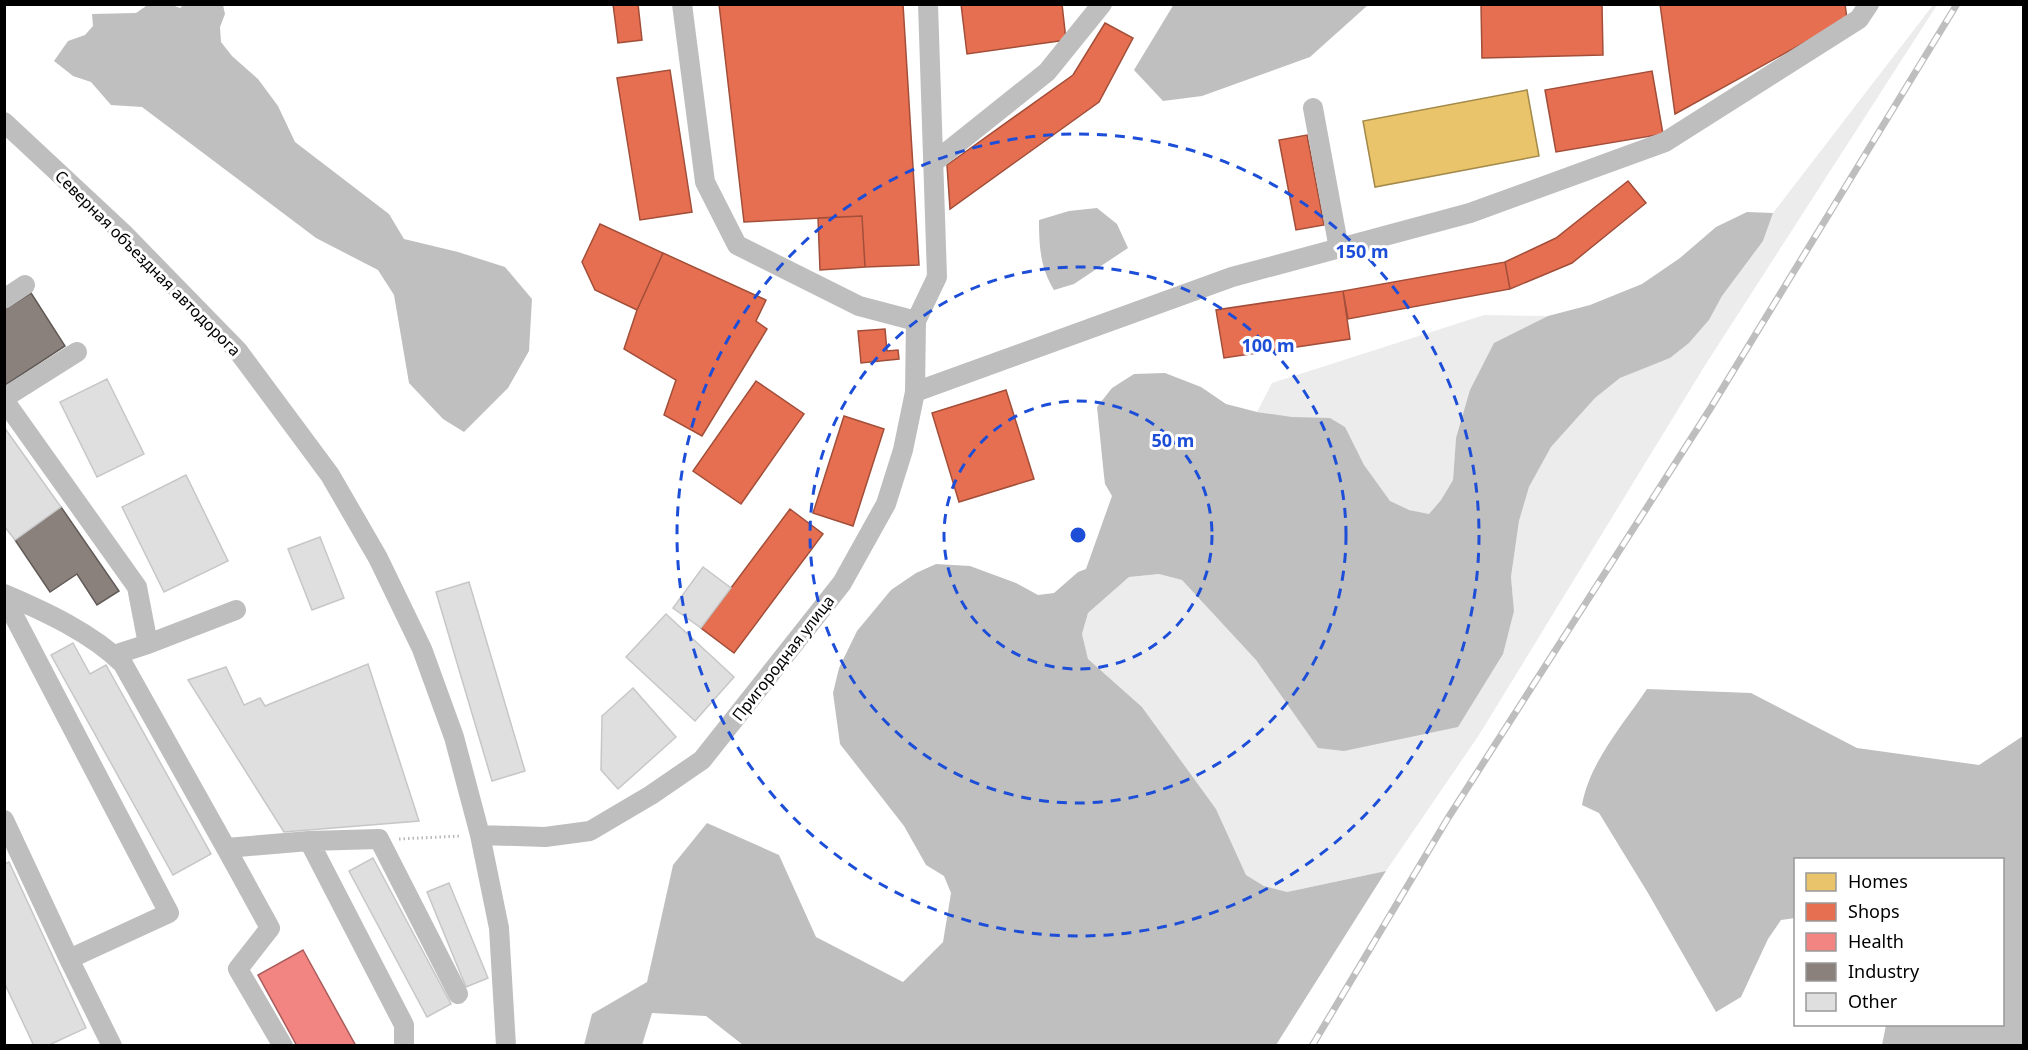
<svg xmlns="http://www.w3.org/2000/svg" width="2028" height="1050" font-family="'Noto Sans',sans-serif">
	<rect width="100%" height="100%" fill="#fff"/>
	<path fill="#ececec" d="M1933,5H1937L1704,367L1479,735L1386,871L1287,892L1264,886L1246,875L1216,809L1142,707L1088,659L1082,634L1088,613L1129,577L1160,574L1182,580L1256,660L1318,748L1514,611L1511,577L1519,521L1529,487L1551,447L1595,398L1620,378L1670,358L1689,343L1709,320L1722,296L1763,241L1773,213Z
		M1484,315L1548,316L1494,344L1456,438L1453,480L1441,500L1429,514C1417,512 1399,509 1389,500C1371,483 1355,448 1344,426L1257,412L1272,383Z"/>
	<path fill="#bfbfbf" d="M149,4L172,5L180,8L184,5H223L225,14L220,27L221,42L232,56L258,79L278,106L295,142L389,214L404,239L458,252L505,267L532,299L529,351L508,388L464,432L443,419L409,383L394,295L378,270L316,238L142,107L111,105L91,82L73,76L54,61L68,41L85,35L93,26L92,14L136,13Z
		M1174,4H1368V5L1310,57L1202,96L1163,101L1134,70Z
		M1097,208L1117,224L1128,248L1074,284L1054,290C1040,267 1039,246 1039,220L1069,211Z
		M1747,212L1773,213L1763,241L1722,296L1709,320L1689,343L1670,358L1620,378L1595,398L1551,447L1529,487L1519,521L1511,577L1514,611L1503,654L1458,727L1344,751L1318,748L1256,660L1182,580L1159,574L1129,577L1088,613L1082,634L1088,659L1142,707L1216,809L1246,875L1264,886L1287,892L1386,871L1276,1045H743L706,1016L652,1013L642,1045H584L592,1014L647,982L673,865L707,823L779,855L816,937L903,982L943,942L951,893L944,876L926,865L904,826L840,744L833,693L839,668L857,631L891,590L916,573L936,564L970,566L1016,583L1038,595L1054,593L1078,572L1086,569L1112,496L1105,484L1104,476L1097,407L1112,388L1134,374L1165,373L1201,387L1226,404L1257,412L1292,417L1330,418L1345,427L1364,465L1390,501L1409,510L1429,514L1441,500L1453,480L1456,438L1470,390L1494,343L1548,316L1590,305L1642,284L1680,258L1716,227Z
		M1647,689L1751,693L1857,748L1979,765L2023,736V1045H1882L1886,1025L2002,1024V860H1796L1795,918L1781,920L1768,939L1741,997L1716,1012L1648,893L1599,813L1582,805C1590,761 1623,725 1647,689Z"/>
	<path fill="#e9c46a" stroke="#a3894a" stroke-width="1.5" d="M1527,90L1539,156L1375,187L1363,121Z"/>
	<path fill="#e76f51" stroke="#a24e39" stroke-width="1.5" d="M613,4H638L642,40L618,43Z
		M719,4H903L919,265L865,267L862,216L744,222Z
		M961,4H1062L1066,40L967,54Z
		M1481,4H1602L1603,55L1482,58Z
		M1660,4H1845L1847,19L1675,114Z
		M1105,23L1133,38L1099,102L950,209L947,165L1073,75Z
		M670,70L692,212L640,220L617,78Z
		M1652,71L1663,134L1556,152L1545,90Z
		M1307,135L1324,225L1296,230L1279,140Z
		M1628,181L1646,203L1572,263L1510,289L1505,262L1556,238Z
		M862,216L865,267L820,270L818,218Z
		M600,224L663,253L637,310L595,290L582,262Z
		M663,253L766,300L756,321L767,329L702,436L664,415L676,380L624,349L637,310Z
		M1505,262L1510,289L1348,319L1343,291Z
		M1343,291L1350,339L1224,358L1216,310Z
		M885,329L887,351L898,350L899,359L861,363L858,331Z
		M756,381L804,414L741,504L693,471Z
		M1006,390L1034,479L959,502L932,413Z
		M844,416L884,429L853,526L813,513Z
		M790,509L823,534L734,653L701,628Z"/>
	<path fill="#f28482" stroke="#a95c5b" stroke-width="1.5" d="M303,950L356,1046H297L258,975Z"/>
	<path fill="#8a817c" stroke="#615a57" stroke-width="1.5" d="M31,293L65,346L4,386V310Z
		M61,507L119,591L97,605L77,574L50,592L15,540Z"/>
	<path fill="#dfdfdf" stroke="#c7c7c7" stroke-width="1.5" d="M107,379L144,454L97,477L60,402Z
		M4,427L61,507L15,540L4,526Z
		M186,475L228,561L164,592L122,507Z
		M320,537L344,598L312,610L288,549Z
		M703,567L731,588L701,628L673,608Z
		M469,582L525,771L492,781L436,592Z
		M666,614L734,677L695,721L626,657Z
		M73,643L90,674L106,665L211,854L173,875L51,655Z
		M368,664L419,821L284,832L188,680L226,667L244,705L260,698L265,706Z
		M633,688L676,737L618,789L601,770L602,716Z
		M373,858L451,1004L427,1017L349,871Z
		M9,862L86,1028L47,1046H34L4,982V864Z
		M449,883L488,978L466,987L427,892Z"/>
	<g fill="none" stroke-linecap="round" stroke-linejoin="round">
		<path stroke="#b9b9b9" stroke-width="3" stroke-dasharray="1.5 3" stroke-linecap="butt" d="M399,839L461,836"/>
		<path stroke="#bebebe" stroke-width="20" d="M682,4L705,182L737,245L859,306L916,321
			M1313,108L1339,249
			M4,122L123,233L238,351L330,475L378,558L422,649L454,737L480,835L499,928L506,1046
			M933,163L1047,72L1102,4
			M4,299L25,285
			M915,392L1232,277L1470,213L1665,142L1859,19L1869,4
			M4,398L77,352
			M4,400L137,587L148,644
			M4,594C44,611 92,633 123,664L226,848L309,841L379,839L458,994
			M4,597L169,913L69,959
			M114,655L148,644L236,610
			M4,820L69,959L112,1046
			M480,835L545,837L590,831L651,795L702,760L842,583L886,504L903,450L915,392L916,321L937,277L928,4
			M309,841L404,1025V1046
			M226,848L270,928L238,969L283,1046"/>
		<defs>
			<path id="rail" d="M1312,1046L1448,818L1710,409L1957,4"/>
		</defs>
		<use href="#rail" stroke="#bebebe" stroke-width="7"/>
		<use href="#rail" stroke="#fff" stroke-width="4.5" stroke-dasharray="14" stroke-linecap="butt"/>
	</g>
	<g fill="none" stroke="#1d4ed8" stroke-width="3" stroke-dasharray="10 8">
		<circle cx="1078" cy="535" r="134"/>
		<circle cx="1078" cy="535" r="268"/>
		<circle cx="1078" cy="535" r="401"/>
	</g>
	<g text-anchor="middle" stroke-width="6" stroke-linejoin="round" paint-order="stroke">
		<g font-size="16" fill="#000" stroke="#fff">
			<text transform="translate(148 263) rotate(45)" y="6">Северная объездная автодорога</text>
			<text transform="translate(783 658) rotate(-52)" y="6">Пригородная улица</text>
		</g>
	</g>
	<circle cx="1078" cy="535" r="9" fill="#1d4ed8" stroke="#fff" stroke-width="3"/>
	<g font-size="18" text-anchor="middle" font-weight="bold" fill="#1d4ed8" stroke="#fff" stroke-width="6" stroke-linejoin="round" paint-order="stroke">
		<text x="1362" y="258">150 m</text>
		<text x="1268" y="352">100 m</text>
		<text x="1173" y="447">50 m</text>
	</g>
	<rect width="2028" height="1050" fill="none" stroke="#000000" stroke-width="12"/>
	<rect x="1794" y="858" width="210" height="168" fill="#ffffff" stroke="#999999" stroke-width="1.5"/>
	<rect x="1806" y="873" width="30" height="18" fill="#e9c46a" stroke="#999999" stroke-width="1.5"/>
	<text x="1848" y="888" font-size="18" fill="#000000">Homes</text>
	<rect x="1806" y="903" width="30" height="18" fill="#e76f51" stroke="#999999" stroke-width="1.5"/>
	<text x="1848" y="918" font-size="18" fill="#000000">Shops</text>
	<rect x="1806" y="933" width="30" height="18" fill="#f28482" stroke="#999999" stroke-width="1.5"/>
	<text x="1848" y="948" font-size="18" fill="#000000">Health</text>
	<rect x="1806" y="963" width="30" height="18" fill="#8a817c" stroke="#999999" stroke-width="1.5"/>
	<text x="1848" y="978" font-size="18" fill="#000000">Industry</text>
	<rect x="1806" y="993" width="30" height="18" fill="#dfdfdf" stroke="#999999" stroke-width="1.5"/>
	<text x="1848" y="1008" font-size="18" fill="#000000">Other</text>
</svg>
